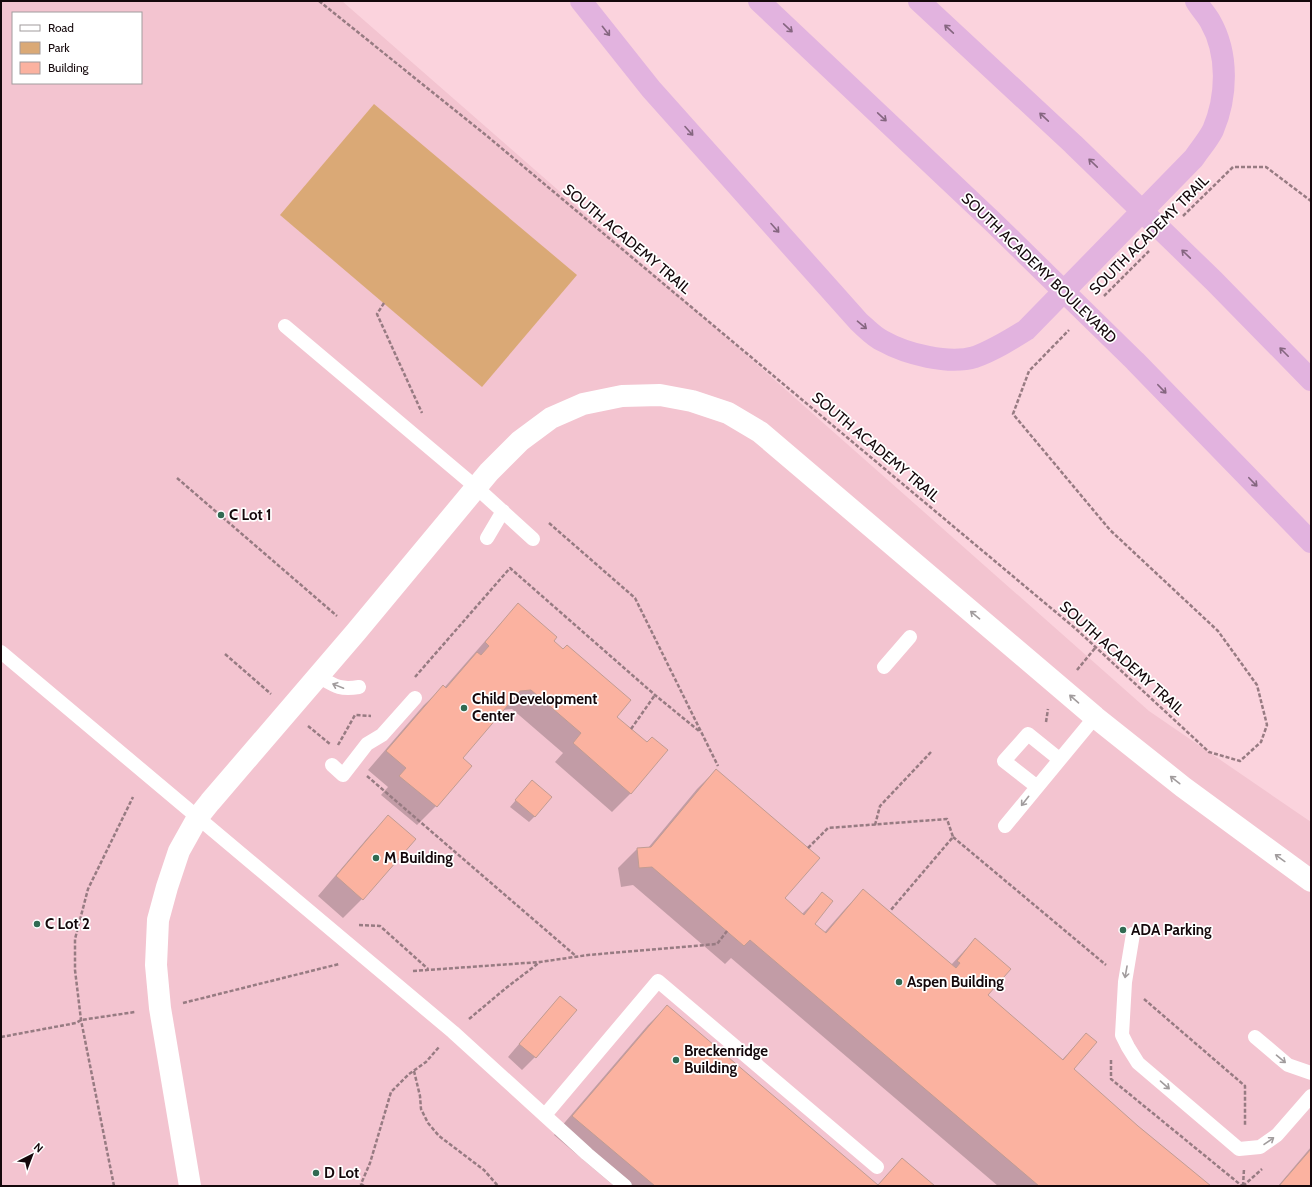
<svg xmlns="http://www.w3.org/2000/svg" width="1312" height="1187" font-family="Cabin,sans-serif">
	<rect width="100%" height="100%" fill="#fbd3dd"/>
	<path fill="#f3c4d0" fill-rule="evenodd" d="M1,1H342L742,351L1149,711L1311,822V1186H1ZM13,13H141V83H13Z"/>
	<path fill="#daa976" d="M374,104L577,275L482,387L280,215Z"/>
	<path fill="#0003" d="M519,605L552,641L616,717L631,793L612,812L555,762L563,753L512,709L503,710L461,758L470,766L436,806L417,825L381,795L388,787L368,770L424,705L443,687L444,688L500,624Z
		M716,770L784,898L802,914L822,894L813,924L824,933L845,909L863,890L951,965L975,939L986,996L1062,1060L1086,1034L1073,1069L1138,1127L1210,1186H998L731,958L725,964L633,885L621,887L618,868L637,849L648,848L697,789Z
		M526,788L535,816L529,822L510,807Z
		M388,817L362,899L343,918L318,896L370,835Z
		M560,997L535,1057L522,1070L508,1057L548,1010Z
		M667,1006L877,1186L903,1159L934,1186H614L554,1135L648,1025Z
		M1311,1147V1186H1278Z"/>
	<path fill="#fbb2a0" stroke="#c19c93" d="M518,603L557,637L554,641L563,649L567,645L631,700L617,717L647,742L652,737L668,750L631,794L573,743L581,733L531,690L520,691L463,758L472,766L437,807L399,776L406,768L386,751L443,685L446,688L477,652L481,655L489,646L485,642Z
		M716,769L820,858L785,898L804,915L822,892L833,901L815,924L826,933L863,889L956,968L960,963L957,961L975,938L1011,969L988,995L1063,1060L1086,1033L1097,1042L1074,1069L1138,1126L1211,1186H1039L750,940L744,946L652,867L639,868L637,848L651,847Z
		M532,780L552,797L535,817L515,800Z
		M388,815L416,839L363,900L336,876Z
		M560,996L577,1010L536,1058L519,1044Z
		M667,1005L878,1185L902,1158L935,1186H655L572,1116Z
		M1311,1149V1186H1279Z"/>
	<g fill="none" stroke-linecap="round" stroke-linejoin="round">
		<path stroke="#977b82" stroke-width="2.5" stroke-dasharray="4 2" stroke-linecap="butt" d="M319,1L487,136L1076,629L1209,752L1240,761L1261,742L1267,725L1257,685L1218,631L1110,530L1013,414L1029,371L1069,330
			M1183,216L1233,167H1266L1311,201
			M1104,296L1149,251
			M384,303L377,314L422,413
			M177,478L337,616
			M549,523L635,598L718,766
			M225,654L271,694
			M1077,670L1096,647
			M415,677L510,568L655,695L699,731
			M1046,722L1048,709
			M308,726L330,744
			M631,729L655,695
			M338,745L355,715L371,716
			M367,776L577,957
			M875,825L880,806L931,752
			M953,837L1106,965
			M808,848L828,828L947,819L953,837L890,911
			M359,925L380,926L428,969
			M413,971L540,962L588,955L717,944L727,931
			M1144,999L1245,1086V1126
			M183,1003L339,964
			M469,1019L506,988L540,962
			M1,1037L76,1023L81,1020L135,1012
			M1111,1060V1079L1242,1186
			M414,1071L420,1096L421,1109L428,1123L439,1136L484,1170L498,1186
			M114,1186L81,1020L75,970V939L88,889L133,797
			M364,1186L361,1184L370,1163L391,1092L409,1074L426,1062L439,1047
			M1243,1186L1244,1169
			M1243,1186L1262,1169"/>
		<path stroke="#fff" stroke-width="14" d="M285,326L477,488L533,539
			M487,538L503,511
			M1,652L453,1032L587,1154L625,1186
			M884,667L910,637
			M318,676C335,686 339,690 359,687
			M332,765L343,775L367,744L382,735L415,698
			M1036,786L1004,761L1028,734L1059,759
			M1005,826L1095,717
			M1133,934L1125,982L1122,1035L1128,1047L1138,1063L1239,1149L1260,1147L1277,1135L1311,1096
			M1255,1037L1288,1065L1311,1073
			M545,1115L658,981L877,1167"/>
		<path stroke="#fff" stroke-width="22" d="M190,1186L160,1008L156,965L158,920L167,887L179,851L198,817L210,802L356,632L489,472L520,441L551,418L583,404L622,396L660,395L692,401L728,413L760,432L1095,717L1183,787L1311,881"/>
		<path stroke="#e2b3df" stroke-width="22" d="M581,1L651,89L859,322C866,328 874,337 883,341C906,354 949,365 975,357C994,350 1010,340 1026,330L1194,158C1200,149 1208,140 1213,130C1227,97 1229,54 1210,21C1206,14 1200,8 1196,1
			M759,1L993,222L1135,361L1311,542
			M919,1L1073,144L1214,281L1311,380"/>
	</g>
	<defs><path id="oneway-shaft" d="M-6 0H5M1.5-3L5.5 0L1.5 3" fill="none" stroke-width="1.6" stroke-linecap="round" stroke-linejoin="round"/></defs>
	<g stroke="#856680">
		<use href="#oneway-shaft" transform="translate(788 28) rotate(43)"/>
		<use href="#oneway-shaft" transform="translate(949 29) rotate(-137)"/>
		<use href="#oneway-shaft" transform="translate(606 31) rotate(52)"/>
		<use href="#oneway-shaft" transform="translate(882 117) rotate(43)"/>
		<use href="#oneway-shaft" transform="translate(1044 117) rotate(-137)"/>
		<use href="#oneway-shaft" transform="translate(689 131) rotate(48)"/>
		<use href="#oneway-shaft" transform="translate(1093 163) rotate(-136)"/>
		<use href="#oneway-shaft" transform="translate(775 228) rotate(48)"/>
		<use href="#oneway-shaft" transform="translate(1186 254) rotate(-136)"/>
		<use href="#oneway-shaft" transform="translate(862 325) rotate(40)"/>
		<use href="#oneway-shaft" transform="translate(1284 352) rotate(-135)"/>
		<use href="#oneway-shaft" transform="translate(1162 389) rotate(46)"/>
		<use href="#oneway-shaft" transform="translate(1253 482) rotate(46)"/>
	</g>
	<g stroke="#a19c9d">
		<use href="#oneway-shaft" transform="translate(975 615) rotate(-140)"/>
		<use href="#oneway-shaft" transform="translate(338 686) rotate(-158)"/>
		<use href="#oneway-shaft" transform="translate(1074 699) rotate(-139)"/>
		<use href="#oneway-shaft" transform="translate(1175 780) rotate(-142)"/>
		<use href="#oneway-shaft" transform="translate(1025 801) rotate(128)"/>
		<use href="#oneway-shaft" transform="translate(1280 858) rotate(-144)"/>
		<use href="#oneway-shaft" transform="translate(1126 972) rotate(100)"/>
		<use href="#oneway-shaft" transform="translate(1281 1059) rotate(40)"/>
		<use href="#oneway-shaft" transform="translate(1165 1085) rotate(41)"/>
		<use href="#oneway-shaft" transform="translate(1269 1141) rotate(-35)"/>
	</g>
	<g fill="#316a52" stroke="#fff" stroke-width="1.5">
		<circle cx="221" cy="515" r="4"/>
		<circle cx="464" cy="708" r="4"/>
		<circle cx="376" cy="858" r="4"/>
		<circle cx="37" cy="924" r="4"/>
		<circle cx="1123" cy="930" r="4"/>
		<circle cx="899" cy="982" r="4"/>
		<circle cx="676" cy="1060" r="4"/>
		<circle cx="316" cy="1173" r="4"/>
	</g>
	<g text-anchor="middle" stroke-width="3.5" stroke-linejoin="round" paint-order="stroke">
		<g font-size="15" fill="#14080b" stroke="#fff">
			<text transform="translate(1149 235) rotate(-45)" y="5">SOUTH ACADEMY TRAIL</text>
			<text transform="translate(627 239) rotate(40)" y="5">SOUTH ACADEMY TRAIL</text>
			<text transform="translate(1039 268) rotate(44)" y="5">SOUTH ACADEMY BOULEVARD</text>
			<text transform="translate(876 447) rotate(40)" y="5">SOUTH ACADEMY TRAIL</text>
			<text transform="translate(1122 658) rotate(42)" y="5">SOUTH ACADEMY TRAIL</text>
		</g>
		<g font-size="15" font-weight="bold" fill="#14080b" stroke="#fff" text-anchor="start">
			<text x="229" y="520">C Lot 1</text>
			<text x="472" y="704">Child Development<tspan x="472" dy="17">Center</tspan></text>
			<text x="384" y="863">M Building</text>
			<text x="45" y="929">C Lot 2</text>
			<text x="1131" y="935">ADA Parking</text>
			<text x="907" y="987">Aspen Building</text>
			<text x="684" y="1056">Breckenridge<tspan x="684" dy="17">Building</tspan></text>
			<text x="324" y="1178">D Lot</text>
		</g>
	</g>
	<rect width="1312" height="1187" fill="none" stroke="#14080b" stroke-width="4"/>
	<rect x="12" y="12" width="130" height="72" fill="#ffffff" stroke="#a19c9d"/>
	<rect x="20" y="25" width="20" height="6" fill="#ffffff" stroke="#a19c9d"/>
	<text x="48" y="32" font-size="12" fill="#14080b">Road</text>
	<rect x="20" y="42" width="20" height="12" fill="#daa976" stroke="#a19c9d"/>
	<text x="48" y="52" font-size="12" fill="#14080b">Park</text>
	<rect x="20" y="62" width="20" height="12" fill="#fbb2a0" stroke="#a19c9d"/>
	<text x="48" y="72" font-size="12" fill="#14080b">Building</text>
	<g transform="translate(32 1155) rotate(42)" stroke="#ffffff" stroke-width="3" paint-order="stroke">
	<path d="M0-3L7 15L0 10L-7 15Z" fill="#14080b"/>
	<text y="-6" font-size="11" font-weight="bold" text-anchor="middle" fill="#14080b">N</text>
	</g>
</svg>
